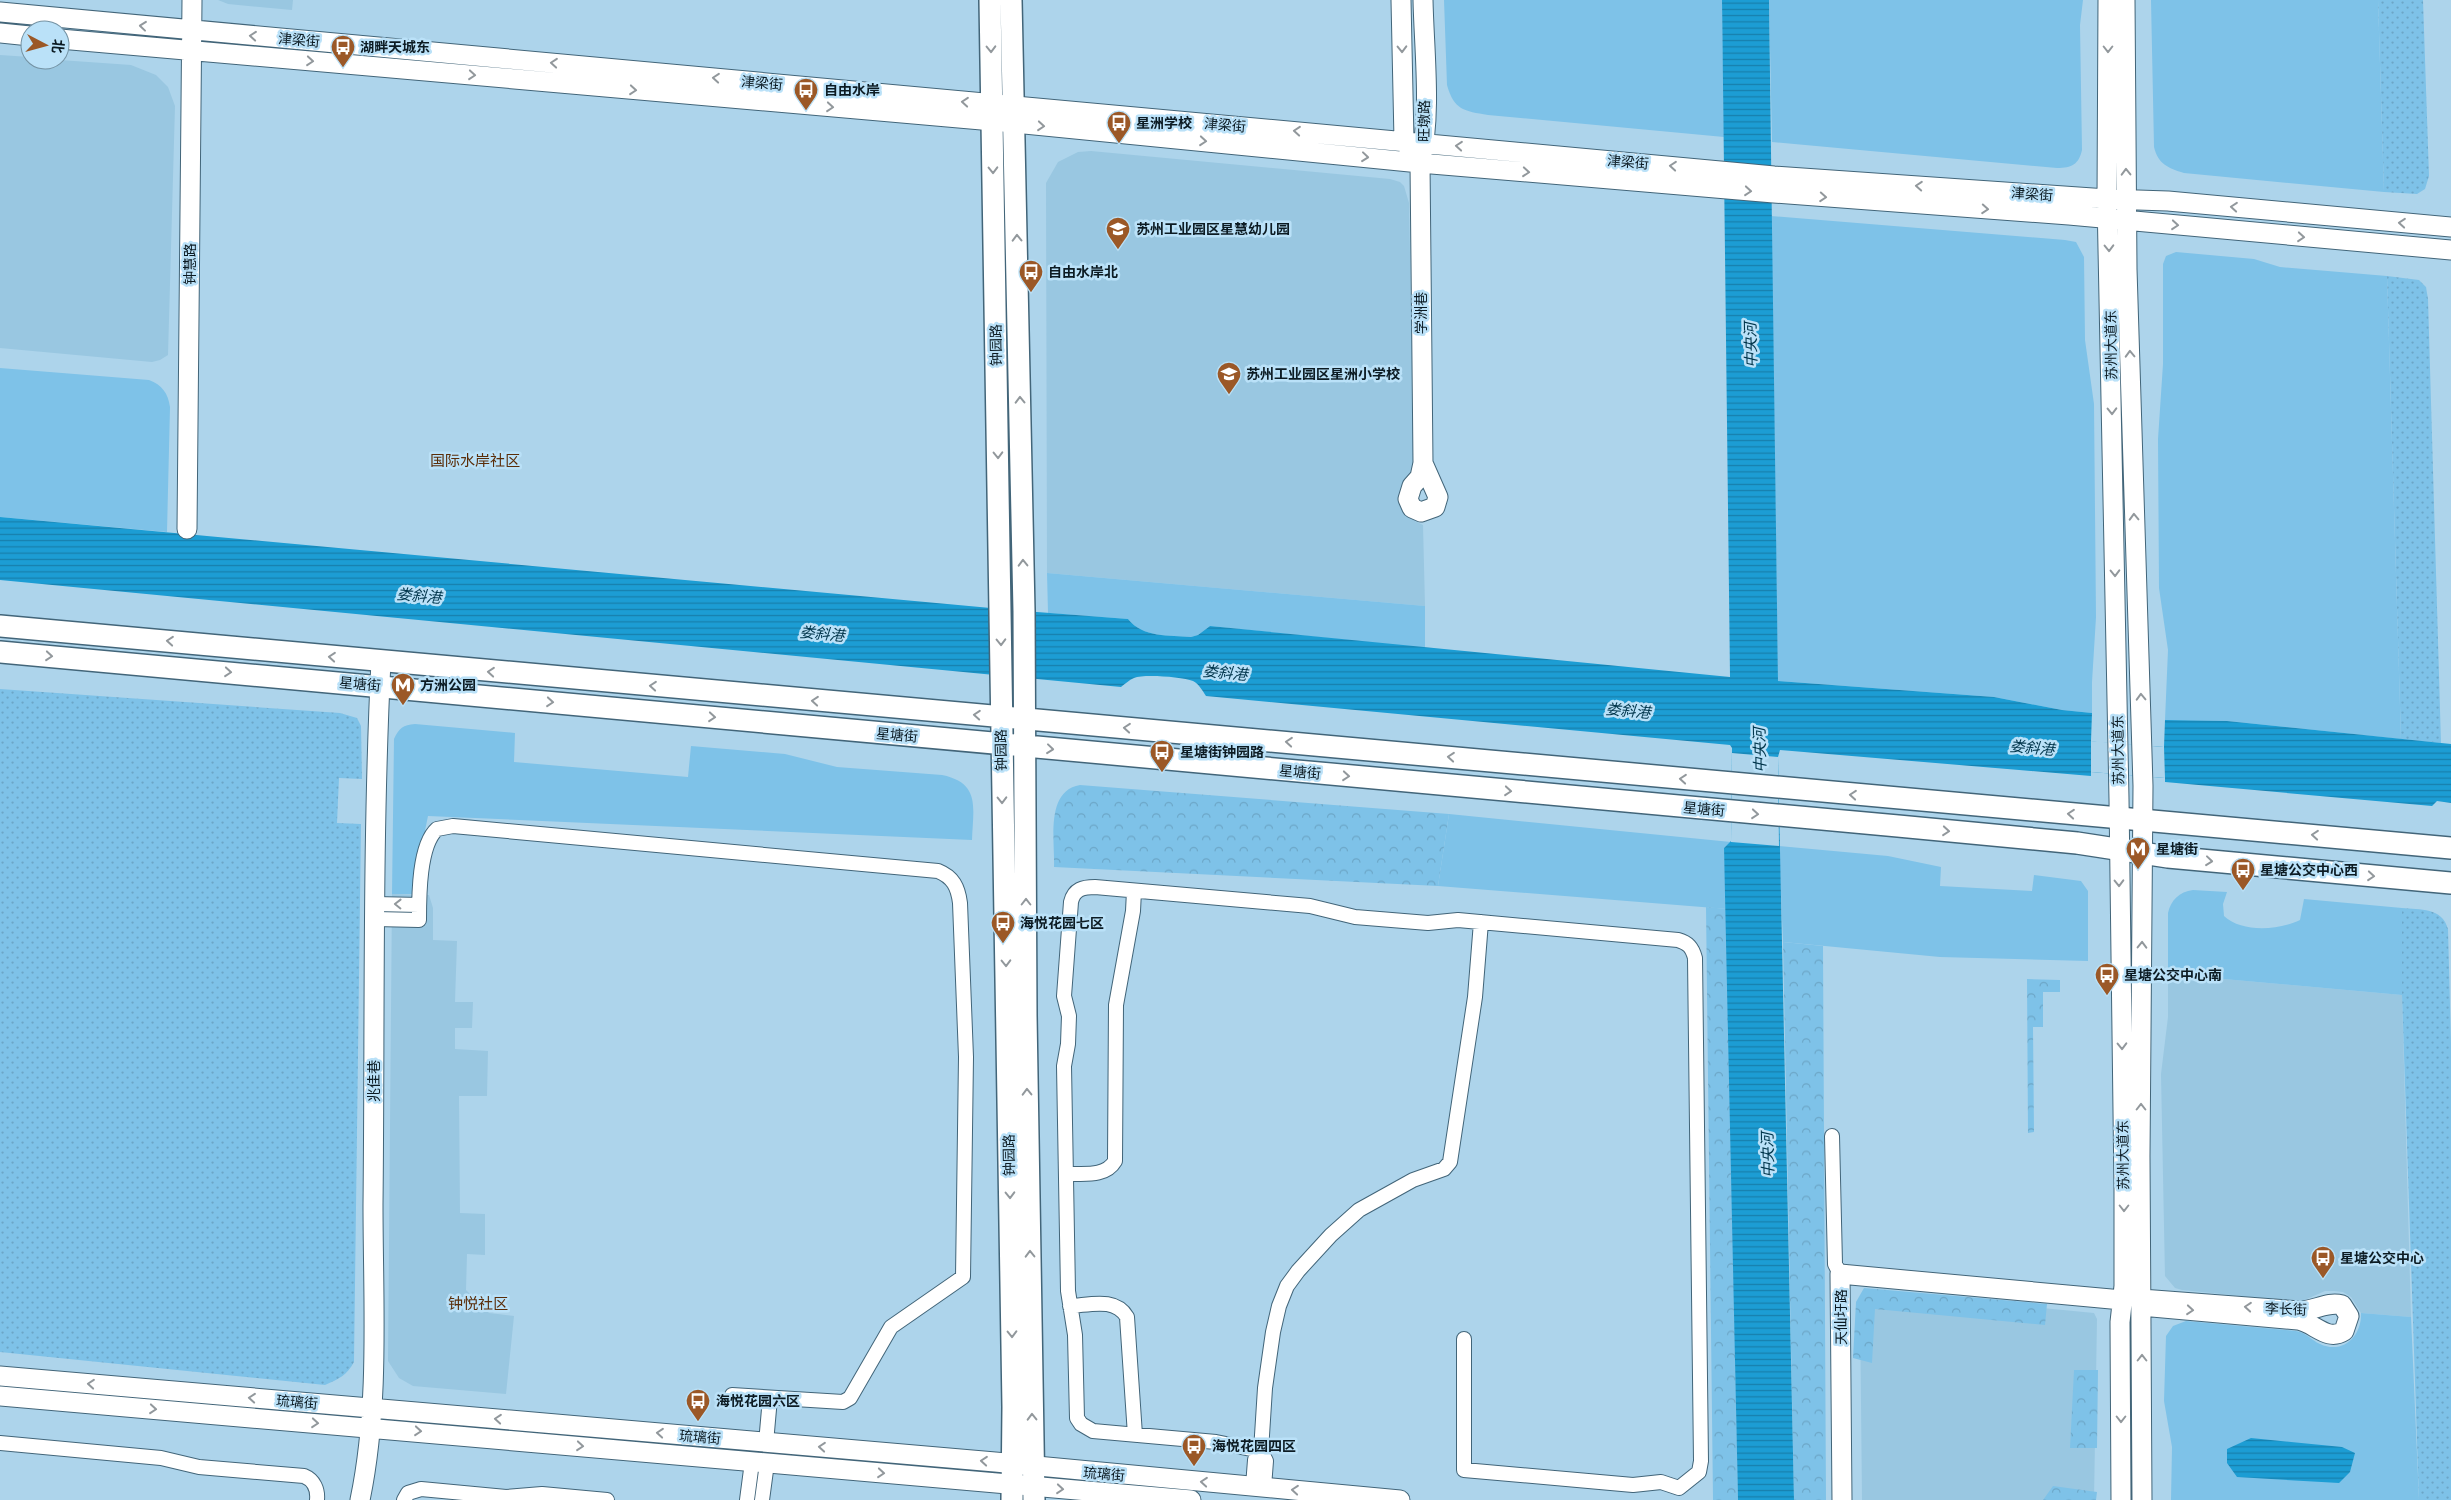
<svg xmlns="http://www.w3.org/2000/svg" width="2451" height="1500" font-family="Arial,'Noto Sans SC',sans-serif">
	<defs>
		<pattern id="forest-crowns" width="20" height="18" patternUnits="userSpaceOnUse" patternTransform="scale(1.25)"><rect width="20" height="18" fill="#7ec2e8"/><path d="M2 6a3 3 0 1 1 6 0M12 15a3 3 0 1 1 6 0" fill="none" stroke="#6ca6c7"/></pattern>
		<pattern id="park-dots" width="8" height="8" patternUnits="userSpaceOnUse" patternTransform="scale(1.25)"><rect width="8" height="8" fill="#7ec2e8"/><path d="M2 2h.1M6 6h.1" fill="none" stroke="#6ca6c7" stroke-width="1.8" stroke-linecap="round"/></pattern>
		<pattern id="water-rules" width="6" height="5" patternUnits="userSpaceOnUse" patternTransform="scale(1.25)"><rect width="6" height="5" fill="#1c9dd4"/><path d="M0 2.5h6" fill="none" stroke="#177fac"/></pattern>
	</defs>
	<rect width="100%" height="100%" fill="#add4eb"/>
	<path fill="#99c7e1" d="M218,0H293L292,10L228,4Z
		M0,55L30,57V60H60L131,65L156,75L168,87L175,106L168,355L160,360L152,362L0,348Z
		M1091,151L1390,179L1400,182L1404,186L1409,203L1414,462L1408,514L1415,521L1423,525L1425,606L1047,573L1046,183L1058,162L1078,152Z
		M392,894L429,895L433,908V940L457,941L455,1002H473L472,1028H455V1049L488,1051L487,1096H459L460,1213L485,1214V1255L467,1254L466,1290L489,1313L514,1316L506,1394L413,1386L399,1378L388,1361Z
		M2168,974L2402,995L2411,1317L2361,1313L2351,1297L2343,1292L2334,1291H2325L2300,1302L2182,1290L2175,1288L2165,1276L2161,1074L2168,1017Z
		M1878,1292L2094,1313L2097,1319L2094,1500H1862L1860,1305Z"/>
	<path fill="#7ec2e8" d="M1444,0H1722L1724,137L1488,115C1464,111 1454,110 1447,85Z
		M1769,0H2083L2080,25L2082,150C2079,164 2072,168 2057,168L1772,142Z
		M2151,0H2378L2384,192L2184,173C2168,168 2158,164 2154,147Z
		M1771,216L2065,240L2076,242L2084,257L2085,340L2094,404L2096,617L2092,682V713L2062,710L1994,697L1778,681Z
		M2176,252L2254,259L2280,267L2387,276L2401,739L2227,721L2165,720L2168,650L2159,588L2158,439L2163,364V264L2166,256Z
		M0,368L149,380C162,385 168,393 170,407L167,532L0,517Z
		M1047,573L1425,606V648L1210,626L1198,635L1191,637C1168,635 1143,638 1128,619L1048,613Z
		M415,724L515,733L514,762L688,777L691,746L785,754L837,767L942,775C981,783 973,808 972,840L428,816L412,894H392L394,739C399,728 403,725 415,724Z
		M1449,814L1731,842L1724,848L1727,909L1438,886Z
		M1779,846L1888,856L1941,867L1940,886L2032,891L2034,875L2081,881L2088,891V961L1940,957L1783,942Z
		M2193,890L2227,892L2223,904L2224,916C2242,933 2279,930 2300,920L2304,899L2402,908V995L2168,974V913C2171,900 2179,892 2193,890Z
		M2361,1313L2411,1317L2419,1500H2171L2172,1447L2164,1401L2166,1336L2173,1326L2186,1321L2296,1331C2307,1333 2311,1340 2320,1344C2344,1355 2362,1335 2361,1313Z"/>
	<path fill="url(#forest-crowns)" d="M1080,785L1449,814L1438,886L1054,867C1055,841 1045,791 1080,785Z
		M1706,907L1727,909L1738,1500H1713Z
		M1783,942L1823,946L1826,1500H1794Z
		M2027,979L2060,980V992H2043V1027H2033L2034,1132L2028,1133Z
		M1864,1288L2047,1304L2045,1325L1875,1309L1872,1363L1853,1358L1856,1302Z
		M2074,1370H2098L2097,1448H2070Z
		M2053,1486L2097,1492L2096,1500H2043Z"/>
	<path fill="url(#park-dots)" d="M2378,0H2423L2429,176L2425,189L2417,194L2384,192Z
		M2387,276L2419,280L2426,287L2428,299L2441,743L2401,739Z
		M0,689L340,713L357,718L361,726L362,779L339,778L337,823L361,824L354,1362C347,1375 339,1379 325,1385L0,1352Z
		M2402,908C2420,910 2442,907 2448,929L2451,1043V1500H2419L2402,995Z"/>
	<path fill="url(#water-rules)" d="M1722,0H1769L1778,681L1994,697L2062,710L2092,713L2091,741L2097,742L2164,747L2165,720L2227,721L2451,744V803L2437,801L2432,806L2165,782V778L2091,772V776L1780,750L1778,757L1794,1500H1738L1724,848L1731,841L1732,748L1730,745L1206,696C1202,690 1199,684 1193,681C1182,677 1144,674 1134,678C1129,680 1125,684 1121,687L0,580V517L1024,611L1128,619C1143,638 1169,635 1191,637L1198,635L1210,626L1730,677Z
		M2251,1438L2342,1447L2355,1453L2350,1472L2339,1483L2237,1477L2227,1463V1449Z"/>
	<path fill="#add4eb" d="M2091,741L2164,747L2165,778L2091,772Z
		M1732,753L1778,757L1779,846L1731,842Z"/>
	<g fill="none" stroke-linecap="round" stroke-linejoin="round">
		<defs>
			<path id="street" d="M376,904L419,905
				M376,919L419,920C419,896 419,845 437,829L453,826L938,871C953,877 958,887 960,903L966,1057L963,1277L891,1327L850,1398L843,1402L732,1395
				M1832,1136L1835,1264L1840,1274
				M1066,1174C1082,1173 1105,1178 1115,1161L1116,1005L1133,911L1134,891
				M1070,1306C1090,1305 1115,1297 1127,1317L1135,1435
				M0,1443L161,1458L199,1467L304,1476C314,1480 318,1490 317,1500
				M766,1443L770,1398
				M1261,1451L1216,1442L1093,1431L1081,1424L1077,1418L1075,1335L1068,1291L1064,1066L1068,1044L1069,1016L1064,996L1071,902C1074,889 1083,887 1095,887L1310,906L1355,917L1428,923L1458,920L1678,940C1688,943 1692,947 1695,958L1701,1461L1699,1472L1679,1488L1661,1482L1633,1485L1464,1470V1339
				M1261,1451L1266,1461L1264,1487
				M1253,1486L1255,1460L1261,1451L1265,1388L1273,1332L1279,1306L1287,1286L1298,1271L1331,1235L1359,1210L1413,1180L1444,1169L1450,1162L1475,997L1481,922
				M404,1500L408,1493L421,1489L506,1497L542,1494L607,1500
				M747,1500L752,1462
				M762,1500L767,1463"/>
			<path id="secondary" d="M1401,0L1404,140L1410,150
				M1423,0C1424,50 1432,115 1420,163L1423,463L1420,477L1412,486L1408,499L1412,508L1421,512L1435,507L1438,497L1423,463
				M2108,0L2107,199L2119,799L2124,1189V1286L2120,1322L2121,1500
				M2125,0L2127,269L2143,786L2140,1156L2142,1500
				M0,12L1774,176L2107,199L2168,201L2451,227
				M0,33L30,36
				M60,39L993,121L1420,163L1774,193L2069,215L2451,250
				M187,529L192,0
				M2141,1306L2298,1320C2315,1323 2327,1342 2344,1331L2349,1316L2342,1305C2327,1301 2315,1311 2300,1311L2141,1299
				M0,1376L995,1462L1400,1500
				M0,1396L1191,1500
				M360,1500C380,1404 373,1302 373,1205C375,1024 372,842 381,661
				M1842,1500L1840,1274L2122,1300"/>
			<path id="primary" d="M990,0L1013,1407L1012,1500
				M1011,0L1024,611L1026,1015L1034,1500
				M0,626L2451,848
				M0,652L1898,826L2077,843L2168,857L2451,883"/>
		</defs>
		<use href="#street" stroke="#426579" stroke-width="16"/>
		<use href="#secondary" stroke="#426579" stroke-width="21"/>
		<use href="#primary" stroke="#426579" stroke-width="24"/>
		<use href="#street" stroke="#fff" stroke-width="14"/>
		<use href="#secondary" stroke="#fff" stroke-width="19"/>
		<use href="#primary" stroke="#fff" stroke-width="21"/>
	</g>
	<defs><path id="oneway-chevron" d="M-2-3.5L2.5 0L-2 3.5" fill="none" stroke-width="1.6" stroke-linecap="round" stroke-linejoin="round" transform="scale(1.25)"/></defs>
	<g stroke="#92989c">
		<use href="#oneway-chevron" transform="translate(143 26) rotate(-174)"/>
		<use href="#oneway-chevron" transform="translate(253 36) rotate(-175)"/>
		<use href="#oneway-chevron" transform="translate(991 49) rotate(89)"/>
		<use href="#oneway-chevron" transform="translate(1402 49) rotate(89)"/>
		<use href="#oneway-chevron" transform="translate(2108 49) rotate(90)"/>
		<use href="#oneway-chevron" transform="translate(310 61) rotate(5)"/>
		<use href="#oneway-chevron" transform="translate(554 63) rotate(-175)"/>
		<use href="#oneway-chevron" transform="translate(472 75) rotate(5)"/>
		<use href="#oneway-chevron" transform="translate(716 78) rotate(-175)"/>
		<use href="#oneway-chevron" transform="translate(633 90) rotate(5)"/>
		<use href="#oneway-chevron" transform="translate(965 102) rotate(-175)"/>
		<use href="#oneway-chevron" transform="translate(830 107) rotate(5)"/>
		<use href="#oneway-chevron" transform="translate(1041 126) rotate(5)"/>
		<use href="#oneway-chevron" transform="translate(1297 131) rotate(-175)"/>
		<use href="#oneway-chevron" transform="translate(1203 141) rotate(5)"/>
		<use href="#oneway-chevron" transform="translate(1459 146) rotate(-175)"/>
		<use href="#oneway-chevron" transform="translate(1365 157) rotate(6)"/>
		<use href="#oneway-chevron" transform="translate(1673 166) rotate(-175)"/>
		<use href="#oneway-chevron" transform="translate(993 170) rotate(89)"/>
		<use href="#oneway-chevron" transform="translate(1526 172) rotate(5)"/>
		<use href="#oneway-chevron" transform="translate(2126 172) rotate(-91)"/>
		<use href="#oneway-chevron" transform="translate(1919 186) rotate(-176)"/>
		<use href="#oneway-chevron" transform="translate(1748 191) rotate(5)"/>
		<use href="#oneway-chevron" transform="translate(1823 197) rotate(4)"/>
		<use href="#oneway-chevron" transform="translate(2234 207) rotate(-175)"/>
		<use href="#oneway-chevron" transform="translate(1985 209) rotate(4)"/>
		<use href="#oneway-chevron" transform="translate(2402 223) rotate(-175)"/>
		<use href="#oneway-chevron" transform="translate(2175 225) rotate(5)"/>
		<use href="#oneway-chevron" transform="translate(2301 237) rotate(5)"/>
		<use href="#oneway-chevron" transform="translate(1017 238) rotate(-91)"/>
		<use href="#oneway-chevron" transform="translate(2109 248) rotate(89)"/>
		<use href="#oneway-chevron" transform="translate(2130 354) rotate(-92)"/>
		<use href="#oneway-chevron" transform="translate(1020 400) rotate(-91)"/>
		<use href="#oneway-chevron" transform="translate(2112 411) rotate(89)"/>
		<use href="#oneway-chevron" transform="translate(998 455) rotate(89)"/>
		<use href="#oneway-chevron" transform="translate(2134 517) rotate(-92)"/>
		<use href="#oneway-chevron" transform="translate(1023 563) rotate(-91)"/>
		<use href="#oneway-chevron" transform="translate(2115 573) rotate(89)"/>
		<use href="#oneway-chevron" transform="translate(170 641) rotate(-175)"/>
		<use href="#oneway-chevron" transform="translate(1001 642) rotate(89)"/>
		<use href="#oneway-chevron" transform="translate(49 656) rotate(5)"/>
		<use href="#oneway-chevron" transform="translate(332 657) rotate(-175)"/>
		<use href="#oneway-chevron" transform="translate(228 672) rotate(5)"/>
		<use href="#oneway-chevron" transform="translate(491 672) rotate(-175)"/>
		<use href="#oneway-chevron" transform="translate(653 686) rotate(-175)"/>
		<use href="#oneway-chevron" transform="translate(2141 697) rotate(-92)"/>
		<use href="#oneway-chevron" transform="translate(815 701) rotate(-175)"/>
		<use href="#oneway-chevron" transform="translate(550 702) rotate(5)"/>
		<use href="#oneway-chevron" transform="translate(977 715) rotate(-176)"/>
		<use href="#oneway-chevron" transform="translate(712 717) rotate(5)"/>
		<use href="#oneway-chevron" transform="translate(1127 728) rotate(-175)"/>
		<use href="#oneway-chevron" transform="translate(1289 742) rotate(-175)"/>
		<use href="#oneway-chevron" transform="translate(1050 749) rotate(6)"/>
		<use href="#oneway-chevron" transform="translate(1451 757) rotate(-175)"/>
		<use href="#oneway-chevron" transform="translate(1346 776) rotate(5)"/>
		<use href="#oneway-chevron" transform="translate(1683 779) rotate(-175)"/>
		<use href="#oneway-chevron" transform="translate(1508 791) rotate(5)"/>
		<use href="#oneway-chevron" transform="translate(1853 795) rotate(-175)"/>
		<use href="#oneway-chevron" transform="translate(1002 800) rotate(89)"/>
		<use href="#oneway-chevron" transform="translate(1755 814) rotate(5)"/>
		<use href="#oneway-chevron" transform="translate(2071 814) rotate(-175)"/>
		<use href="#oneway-chevron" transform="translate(1946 831) rotate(5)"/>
		<use href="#oneway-chevron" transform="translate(2315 835) rotate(-175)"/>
		<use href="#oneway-chevron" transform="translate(2209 861) rotate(6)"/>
		<use href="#oneway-chevron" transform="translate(2371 876) rotate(5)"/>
		<use href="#oneway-chevron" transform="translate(2119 883) rotate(89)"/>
		<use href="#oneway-chevron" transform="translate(1026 902) rotate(-90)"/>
		<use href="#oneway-chevron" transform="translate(398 904) rotate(-179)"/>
		<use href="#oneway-chevron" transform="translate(2142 945) rotate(-89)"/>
		<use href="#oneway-chevron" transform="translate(1006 963) rotate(89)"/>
		<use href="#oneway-chevron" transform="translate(2122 1046) rotate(89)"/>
		<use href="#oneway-chevron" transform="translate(1027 1092) rotate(-91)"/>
		<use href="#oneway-chevron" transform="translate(2141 1107) rotate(-90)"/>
		<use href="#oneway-chevron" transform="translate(1010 1195) rotate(89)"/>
		<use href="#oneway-chevron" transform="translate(2124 1208) rotate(90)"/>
		<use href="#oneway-chevron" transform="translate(1030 1254) rotate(-91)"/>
		<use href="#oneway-chevron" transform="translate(2248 1307) rotate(-175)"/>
		<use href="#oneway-chevron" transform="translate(2190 1310) rotate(5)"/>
		<use href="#oneway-chevron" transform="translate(1012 1334) rotate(89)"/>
		<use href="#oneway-chevron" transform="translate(2142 1358) rotate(-90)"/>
		<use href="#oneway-chevron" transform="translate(91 1384) rotate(-175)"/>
		<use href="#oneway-chevron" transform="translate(252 1398) rotate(-175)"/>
		<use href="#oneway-chevron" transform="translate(153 1409) rotate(5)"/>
		<use href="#oneway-chevron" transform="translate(1032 1417) rotate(-91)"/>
		<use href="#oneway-chevron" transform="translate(498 1419) rotate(-175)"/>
		<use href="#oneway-chevron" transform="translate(2121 1419) rotate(90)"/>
		<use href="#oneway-chevron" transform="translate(315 1423) rotate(5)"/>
		<use href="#oneway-chevron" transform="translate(418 1431) rotate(5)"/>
		<use href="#oneway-chevron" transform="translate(660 1433) rotate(-175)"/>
		<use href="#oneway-chevron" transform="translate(580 1446) rotate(5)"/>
		<use href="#oneway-chevron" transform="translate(822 1447) rotate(-175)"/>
		<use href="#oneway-chevron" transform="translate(984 1461) rotate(-175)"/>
		<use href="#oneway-chevron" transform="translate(881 1473) rotate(5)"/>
		<use href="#oneway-chevron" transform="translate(1204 1482) rotate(-175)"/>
		<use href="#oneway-chevron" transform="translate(1060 1489) rotate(5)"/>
		<use href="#oneway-chevron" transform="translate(1295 1490) rotate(-175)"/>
	</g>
	<defs>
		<symbol id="bus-pin" viewBox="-11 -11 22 30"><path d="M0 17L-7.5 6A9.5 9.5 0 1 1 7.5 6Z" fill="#9b5827" stroke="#bae1f8"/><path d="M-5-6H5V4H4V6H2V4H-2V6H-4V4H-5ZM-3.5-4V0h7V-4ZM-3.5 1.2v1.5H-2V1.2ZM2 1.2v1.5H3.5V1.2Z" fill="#fff"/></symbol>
		<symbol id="school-pin" viewBox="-11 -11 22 30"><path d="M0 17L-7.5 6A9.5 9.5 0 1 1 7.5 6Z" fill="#9b5827" stroke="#bae1f8"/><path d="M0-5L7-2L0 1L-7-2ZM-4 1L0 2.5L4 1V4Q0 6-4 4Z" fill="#fff"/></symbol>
		<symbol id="metro-pin" viewBox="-11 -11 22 30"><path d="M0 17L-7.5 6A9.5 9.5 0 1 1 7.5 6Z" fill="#9b5827" stroke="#bae1f8"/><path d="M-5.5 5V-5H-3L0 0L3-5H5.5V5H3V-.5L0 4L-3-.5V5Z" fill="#fff"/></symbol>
	</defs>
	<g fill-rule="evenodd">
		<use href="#bus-pin" x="329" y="33" width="28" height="38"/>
		<use href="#bus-pin" x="792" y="76" width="28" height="38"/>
		<use href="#bus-pin" x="1105" y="109" width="28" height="38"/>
		<use href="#school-pin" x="1104" y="215" width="28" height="38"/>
		<use href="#bus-pin" x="1017" y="258" width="28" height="38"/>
		<use href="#school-pin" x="1215" y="360" width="28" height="38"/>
		<use href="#metro-pin" x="389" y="671" width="28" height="38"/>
		<use href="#bus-pin" x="1148" y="738" width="28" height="38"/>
		<use href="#metro-pin" x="2124" y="835" width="28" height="38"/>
		<use href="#bus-pin" x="2229" y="856" width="28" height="38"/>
		<use href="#bus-pin" x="989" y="909" width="28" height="38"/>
		<use href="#bus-pin" x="2093" y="961" width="28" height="38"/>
		<use href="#bus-pin" x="2309" y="1244" width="28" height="38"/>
		<use href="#bus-pin" x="684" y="1387" width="28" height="38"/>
		<use href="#bus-pin" x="1180" y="1432" width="28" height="38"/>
	</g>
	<g text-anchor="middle" stroke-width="5" stroke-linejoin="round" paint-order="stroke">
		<g font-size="14" fill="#0c1b23" stroke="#bae1f8">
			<text transform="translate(299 40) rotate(5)" y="5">津梁街</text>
			<text transform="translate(762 83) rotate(5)" y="5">津梁街</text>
			<text transform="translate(1424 121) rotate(-89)" y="5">旺墩路</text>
			<text transform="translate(1225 125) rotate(5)" y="5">津梁街</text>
			<text transform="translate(1628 162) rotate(5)" y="5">津梁街</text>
			<text transform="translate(2032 194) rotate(4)" y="5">津梁街</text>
			<text transform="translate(190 264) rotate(-90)" y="5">钟慧路</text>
			<text transform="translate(1421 313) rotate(-90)" y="5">学洲巷</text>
			<text transform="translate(996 345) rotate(-91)" y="5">钟园路</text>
			<text transform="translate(2111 345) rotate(-91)" y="5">苏州大道东</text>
			<text transform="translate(360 684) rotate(5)" y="5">星塘街</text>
			<text transform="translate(897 735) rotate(5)" y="5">星塘街</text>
			<text transform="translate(1001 750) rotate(-91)" y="5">钟园路</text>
			<text transform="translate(2118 750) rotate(-91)" y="5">苏州大道东</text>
			<text transform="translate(1300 772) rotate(5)" y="5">星塘街</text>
			<text transform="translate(1704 809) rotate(5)" y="5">星塘街</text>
			<text transform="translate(374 1081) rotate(-90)" y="5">兆佳巷</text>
			<text transform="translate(1009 1155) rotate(-91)" y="5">钟园路</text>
			<text transform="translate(2123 1155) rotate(-91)" y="5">苏州大道东</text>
			<text transform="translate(2286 1309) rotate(2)" y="5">李长街</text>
			<text transform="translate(1841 1317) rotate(-90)" y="5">天仙圩路</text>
			<text transform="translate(297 1402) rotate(5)" y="5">琉璃街</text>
			<text transform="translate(700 1437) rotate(5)" y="5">琉璃街</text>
			<text transform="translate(1104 1474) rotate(5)" y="5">琉璃街</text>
		</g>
		<g font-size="14" font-weight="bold" fill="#0c1b23" stroke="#bae1f8" text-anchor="start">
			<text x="360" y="52">湖畔天城东</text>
			<text x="824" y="95">自由水岸</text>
			<text x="1136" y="128">星洲学校</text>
			<text x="1136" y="234">苏州工业园区星慧幼儿园</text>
			<text x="1048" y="277">自由水岸北</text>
			<text x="1246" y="379">苏州工业园区星洲小学校</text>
			<text x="420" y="690">方洲公园</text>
			<text x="1180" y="757">星塘街钟园路</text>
			<text x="2156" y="854">星塘街</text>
			<text x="2260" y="875">星塘公交中心西</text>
			<text x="1020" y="928">海悦花园七区</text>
			<text x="2124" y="980">星塘公交中心南</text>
			<text x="2340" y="1263">星塘公交中心</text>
			<text x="716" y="1406">海悦花园六区</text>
			<text x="1212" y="1451">海悦花园四区</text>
		</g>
		<g font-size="15" font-style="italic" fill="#00354b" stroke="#bae1f8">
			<text transform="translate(1751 345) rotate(-91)" y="5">中央河</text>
			<text transform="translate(419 596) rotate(5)" y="5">娄斜港</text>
			<text transform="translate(822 634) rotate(5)" y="5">娄斜港</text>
			<text transform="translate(1225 673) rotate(5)" y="5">娄斜港</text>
			<text transform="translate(1628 711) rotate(5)" y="5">娄斜港</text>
			<text transform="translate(2032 748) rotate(5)" y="5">娄斜港</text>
			<text transform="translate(1760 750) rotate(-91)" y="5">中央河</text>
			<text transform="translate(1768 1155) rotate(-91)" y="5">中央河</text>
		</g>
		<g font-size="15" fill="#5a2d09" stroke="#bae1f8">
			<text x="475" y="466">国际水岸社区</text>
			<text x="478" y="1309">钟悦社区</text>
		</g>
	</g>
	<g transform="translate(45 45) rotate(96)"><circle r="24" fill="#bae1f8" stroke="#7492a3"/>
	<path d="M0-4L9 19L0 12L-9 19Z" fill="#9b5827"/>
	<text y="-8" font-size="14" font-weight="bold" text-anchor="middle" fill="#0c1b23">北</text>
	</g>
</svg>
